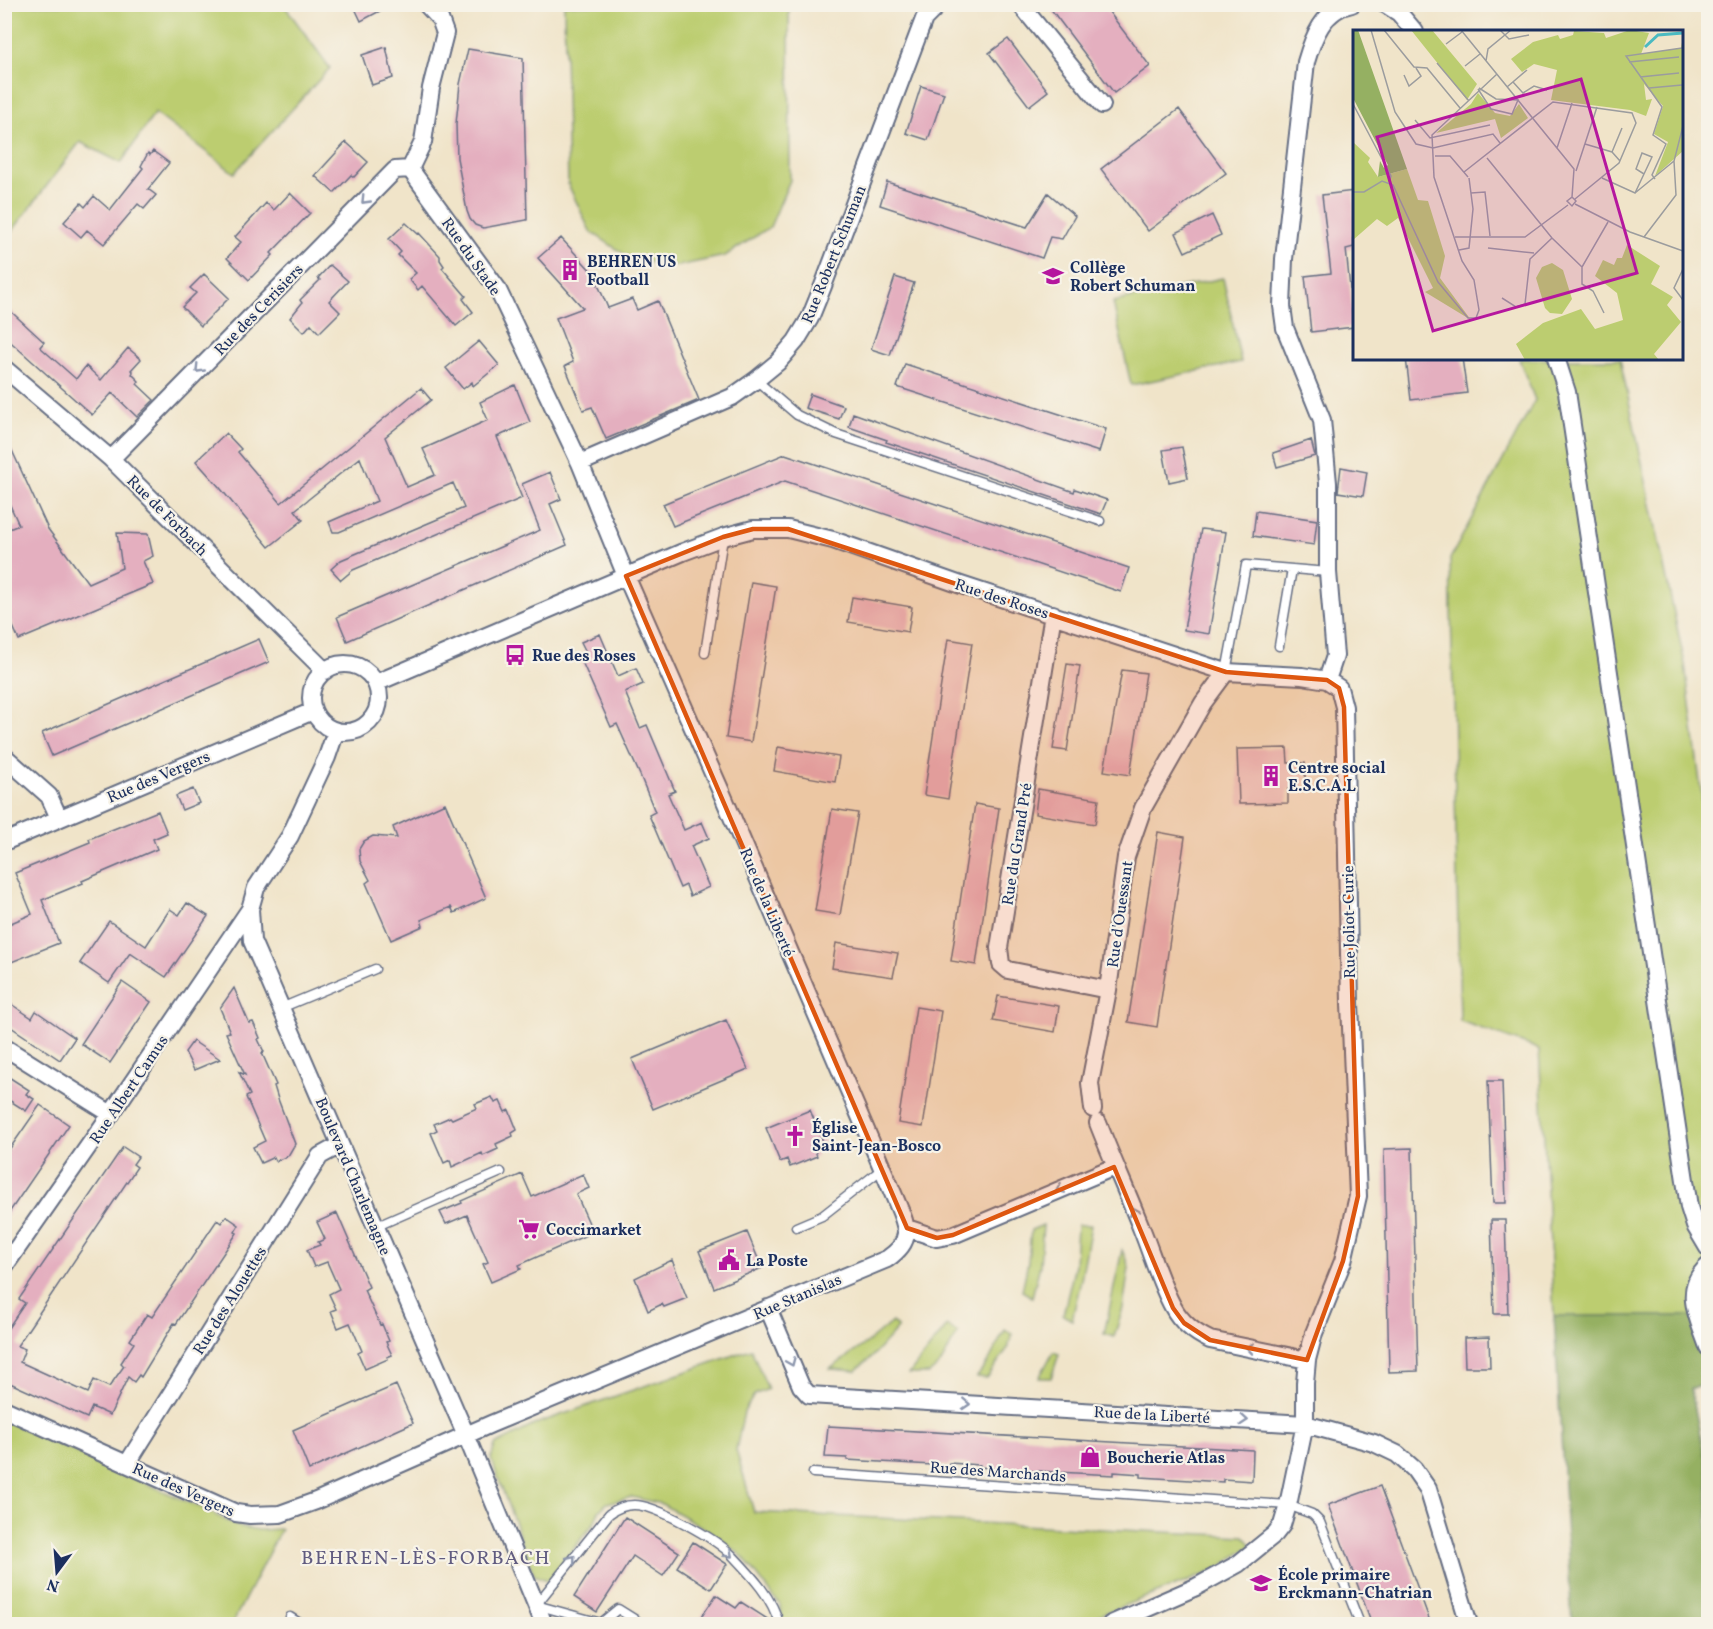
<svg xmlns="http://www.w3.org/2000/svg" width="1713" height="1629" font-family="Vollkorn,serif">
	<rect width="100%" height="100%" fill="#f7f3e8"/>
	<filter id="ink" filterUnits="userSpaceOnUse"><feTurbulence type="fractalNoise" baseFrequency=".0167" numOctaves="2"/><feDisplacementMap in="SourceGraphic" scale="12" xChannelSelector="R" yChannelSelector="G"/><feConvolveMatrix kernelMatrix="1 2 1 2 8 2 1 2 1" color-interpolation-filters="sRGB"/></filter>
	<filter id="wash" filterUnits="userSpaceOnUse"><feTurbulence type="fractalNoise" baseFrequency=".008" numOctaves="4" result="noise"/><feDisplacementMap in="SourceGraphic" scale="24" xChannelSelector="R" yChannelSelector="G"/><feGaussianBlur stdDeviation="1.35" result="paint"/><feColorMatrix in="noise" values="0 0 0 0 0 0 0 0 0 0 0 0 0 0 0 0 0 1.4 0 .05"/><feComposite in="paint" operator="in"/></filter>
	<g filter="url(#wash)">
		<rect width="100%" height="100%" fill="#f0e4c9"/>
		<path fill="#bccd70" stroke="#6c7e67" stroke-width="1.5" d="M4,5H284L330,68L234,173L155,113L121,163L80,142L10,234L4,228Z
			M564,5H789L790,180L770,227L725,256L678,266L633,260L590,231L568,184Z
			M1223,278L1241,362L1131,385L1113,302Z
			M1519,359H1620L1685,665L1708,846V1316H1554L1539,1049L1460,1021L1450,559L1535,400Z
			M1043,1225L1040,1265L1032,1297L1022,1291L1028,1262L1031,1230Z
			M1077,1225H1091L1081,1280L1072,1320L1063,1315L1075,1265Z
			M1122,1250L1129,1267L1123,1308L1114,1337L1104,1334Z
			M892,1322L898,1328L872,1357L855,1371L830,1369L868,1342Z
			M947,1326L958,1333L941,1363L929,1374H909Z
			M1005,1330L1013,1334L1006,1351L987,1378L977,1377L988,1362Z
			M751,1349L768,1389L754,1395L744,1412L736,1450L754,1512L1244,1536L1252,1545L1214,1571L1076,1624H783L780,1605L744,1558L718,1536L662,1504L632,1497L607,1503L599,1511L594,1523L548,1581L534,1575L491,1459L495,1445L538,1423Z
			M1053,1352L1059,1354L1051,1378H1039Z
			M4,1420L204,1509L237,1526L259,1530L281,1529L232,1624H5Z"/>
		<path fill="#95b062" stroke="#587060" stroke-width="1.5" d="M1554,1316H1708V1381L1691,1389L1708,1474V1624H1572Z"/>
		<g id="blocks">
			<path fill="#e4afbf" d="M353,4H393L361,21Z
				M1047,4H1103L1150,66L1114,93Z
				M1008,39L1048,91L1029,106L989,53Z
				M386,47L393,78L372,85L362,55Z
				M468,49L523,58L527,220L483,228L475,225L470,219L467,211L457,158L456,124L460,84Z
				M921,86L944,93L928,140L906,133Z
				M1179,109L1226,173L1148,231L1101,169Z
				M346,142L368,162L354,177L351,175L334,193L315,176Z
				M153,151L169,163L148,189L156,195L144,209L138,204L104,244L87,230L81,237L64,222L81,203L85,207L94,196L110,210L143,168L141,166L148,153L150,155Z
				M887,182L1027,227L1048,193L1075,216L1062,239L1050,237L1042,258L880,205Z
				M1354,191V247L1346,249L1354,327L1311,332L1305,276L1331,273L1322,195Z
				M290,193L310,213L271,253L273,255L249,280L227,258L241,242L235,237L266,203L274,210Z
				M1212,215L1221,235L1185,252L1176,233Z
				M406,223L418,234L419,233L440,256V260L444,266L442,268L466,296L463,299L473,312L456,326L422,286L418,290L409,279L416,273L398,255L401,252L389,239Z
				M561,238L593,273L608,308L632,299L637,310L658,301L699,400L606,439L592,407L583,410L565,366L573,362L556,318L583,308L538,258Z
				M330,265L348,281L329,301L340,312L319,333L311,324L304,332L290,318L302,303L300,300L320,280L318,278Z
				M204,274L229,298L201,326L182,307L196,293L190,288Z
				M895,277L914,283L890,355L871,349Z
				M4,305L44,342L40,347L76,379L86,366L101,380L128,348L141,359L131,370L133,372L132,374L139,381L137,384L154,400L137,417L112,393L92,415L4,336Z
				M479,341L499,365L473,386L472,382L463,389L446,368Z
				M1406,358H1462L1467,393L1411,400Z
				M905,364L1106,429L1099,452L897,387Z
				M515,385L530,422L497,437L522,498L353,570L341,580L331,569L341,560L464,508L453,483L339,532H333L329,522L377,501L360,458L295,510L303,520L269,547L221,489L196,461L226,433L241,449L238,452L281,503L421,388L431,400L385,437L407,487L435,475L423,449L488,420L480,402Z
				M810,394L844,406L839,419L805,408Z
				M853,413L1074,492L1075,489L1107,500L1101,514L886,442L887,440L849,427Z
				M4,433L48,529L88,583L122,568L117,533L148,534L153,556L143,561L153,584L19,640L4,606V531L19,525L4,492Z
				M1311,440L1315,456L1277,467L1273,453Z
				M1182,447L1188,478L1169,482L1163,450Z
				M785,454L1129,568L1121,592L785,481L673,526L663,504Z
				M1341,467L1367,472L1363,496L1338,492Z
				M550,472L561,499L550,504L567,545L347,641L337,617L540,530L522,484Z
				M1256,511L1317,520L1314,545L1253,536Z
				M1201,529L1226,532L1209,634L1184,630Z
				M751,582L776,586L751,742L726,738Z
				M852,597L912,607L908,632L848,622Z
				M600,634L618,676L636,668L643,684L625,692L640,728L647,725L675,791L668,794L684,830L702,822L709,838L691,846L709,887L690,896L686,885L680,888L649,815L655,812L640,775L617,724L611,727L579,655L586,652L581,642Z
				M259,639L269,662L52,756L42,733Z
				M948,639L972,643L948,799L924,795Z
				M1067,664L1080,666L1067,751L1053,749Z
				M1122,670L1146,673L1130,775L1104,771Z
				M778,747L839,757L835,782L774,771Z
				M1287,748L1288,763H1305V789H1288V803L1239,804L1237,749Z
				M193,789L199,803L182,810L176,796Z
				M1038,789L1099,799L1095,824L1035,814Z
				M445,803L486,898L454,913L451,907L421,920L423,926L391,940L366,883L370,880L360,861L359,849L364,841L373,836L397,838L393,827Z
				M975,804L999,808L976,965L951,961Z
				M832,809L858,813L840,915L815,911Z
				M158,811L167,833L153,839L157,849L82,881L83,883L42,900L59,943L4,965V926L32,914L15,873L90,842L89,839Z
				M1158,832L1185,837L1157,1027L1128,1022Z
				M187,903L208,916L166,977L130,953L109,983L80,963L109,921L146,946L170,909L179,915Z
				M836,943L898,953L893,977L832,968Z
				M122,982L151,1002L110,1063L81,1044Z
				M234,988L249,1023L253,1022L260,1038L258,1039L264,1052L262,1053L276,1085L274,1086L278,1099L295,1144L288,1156L276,1161L274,1157L261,1163L253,1147L265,1141L246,1097L250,1095L239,1072L245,1075L226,1033L230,1032L220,1008Z
				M998,996L1059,1006L1055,1032L993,1021Z
				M11,1004L32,1018L36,1011L75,1038L60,1060L8,1025L10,1021L4,1017V1013Z
				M916,1007L941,1011L923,1127L898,1123Z
				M726,1020L748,1069L653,1109L632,1059Z
				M193,1041L220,1059L194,1070L185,1052Z
				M4,1074L29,1090L26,1094L34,1099L26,1111L4,1097Z
				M1488,1081H1502L1506,1203H1493Z
				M492,1097L495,1103L500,1101L505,1112L509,1110L517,1130L512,1133L513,1136L496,1144L498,1149L483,1156L482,1153L452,1167L450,1160L444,1163L431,1133L437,1130L434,1124L450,1117L452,1119L477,1108L475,1104Z
				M40,1105L69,1125L4,1220V1157Z
				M810,1110L824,1144L814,1148L817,1156L790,1167L787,1159L780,1162L766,1128Z
				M123,1147L138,1157L133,1164L137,1167L17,1346L25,1349L20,1362L88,1393L94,1380L109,1387L124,1366L121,1363L134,1343L130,1340L147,1314L152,1317L217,1220L221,1223L226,1216L239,1225L235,1232L237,1233L176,1324L174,1323L141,1377L139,1375L134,1382L128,1377L110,1415L92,1407L87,1418L10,1383L4,1395V1334L25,1303L19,1299Z
				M1412,1148L1418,1371L1389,1372L1384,1149Z
				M522,1174L532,1197L583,1174L589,1188L576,1194L593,1232L519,1265L521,1269L491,1282L483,1264L488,1262L467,1215L446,1224L440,1212L462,1203L461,1201Z
				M337,1213L369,1287L364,1290L380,1325L382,1324L389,1341L386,1342L392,1355L387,1357L388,1359L365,1369L358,1353L362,1351L350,1323L338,1328L331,1311L336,1309L329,1294L339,1289L327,1262L314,1267L307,1250L320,1245L318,1242L325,1239L317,1222Z
				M1491,1220H1505L1508,1314H1494Z
				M747,1232L762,1268L714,1288L699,1251Z
				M672,1260L687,1298L664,1307L662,1304L648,1311L635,1278Z
				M1489,1337L1490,1367H1465L1464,1338Z
				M396,1385L413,1423L309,1470L293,1430Z
				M828,1426L1253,1450L1252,1481L1223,1479V1482L1141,1477V1474L1114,1472V1475L1000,1469L980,1467V1465L949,1463V1466L847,1460V1458L825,1457Z
				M1380,1486L1431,1624H1372L1328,1505Z
				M625,1517L679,1552L663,1576L633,1556L597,1612L574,1597Z
				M693,1542L727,1564L711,1589L677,1567Z
				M716,1595L736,1608L741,1602L772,1622V1624H708L700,1619Z"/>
		</g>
	</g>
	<g filter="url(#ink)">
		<use href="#blocks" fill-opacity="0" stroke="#666e83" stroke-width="1.5"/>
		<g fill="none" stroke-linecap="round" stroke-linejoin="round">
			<defs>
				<path id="lane" d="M756,380L797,415L836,434L1100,521
					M1279,646L1292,569
					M705,653L723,538
					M1226,672L1246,565L1328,572
					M281,1008L375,969
					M375,1227L501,1172
					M796,1227L822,1216L882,1169
					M4,1245L16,1252
					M813,1473L1288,1505L1312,1514L1320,1522L1360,1624
					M290,1617L301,1624
					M642,1624L618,1609L601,1623L536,1605L609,1514C617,1508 624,1505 634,1505C657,1505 716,1539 733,1556C751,1575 773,1598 779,1624"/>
				<path id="street" d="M1020,4L1102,105
					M1385,4L1399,13L1415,32
					M1556,358L1567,392L1689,1207L1695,1226L1708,1248
					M4,368L111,459L325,671
					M111,459L395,170L410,169
					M580,463L732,397L756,380L778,362L796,341L810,318L823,286L924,19L939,4
					M1053,614L999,948L1001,964L1008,970L1108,990
					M311 698a34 34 0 1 1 68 0a34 34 0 1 1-68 0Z
					M376,683L683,552L723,537L753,529H788L833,540L961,585L1226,672L1302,676L1327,680
					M336,731L327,757L290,836L256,888L250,909L252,941L466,1435L544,1624
					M4,756L49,796L59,818
					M4,842L313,711
					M4,1047L111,1114
					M1093,1109L1090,1083L1108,990L1126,857L1143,808L1203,703L1226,672
					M1098,1123C1112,1159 1128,1194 1142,1230C1152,1255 1160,1283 1173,1307C1181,1322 1195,1333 1210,1340L1307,1360
					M907,1228L937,1238L953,1235L1114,1167
					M1708,1266C1681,1289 1699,1320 1708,1347
					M4,1267L111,1114L250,909
					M768,1308L801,1386L809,1395L1305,1424L1374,1443L1397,1454L1414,1469L1428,1489L1469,1624
					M4,1409L236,1513L250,1515L280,1514L316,1501L491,1424L887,1259C916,1239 906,1225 895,1198L723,796L626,576L580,463L497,288L410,169L423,142L431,88L445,33L440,19L426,4
					M127,1464L320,1156L340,1145
					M1111,1624L1196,1587L1238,1564L1275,1534L1282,1525L1288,1505L1305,1424V1383L1307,1360L1314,1333L1343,1261L1358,1196L1350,1003L1344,707L1339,688L1327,680L1335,656L1328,572V483L1322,420L1285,328L1282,306L1284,259L1306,62C1313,38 1323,9 1352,4"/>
			</defs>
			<use href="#lane" stroke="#666e83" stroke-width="11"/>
			<use href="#street" stroke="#666e83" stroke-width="20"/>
			<use href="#lane" stroke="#fff" stroke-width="8"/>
			<use href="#street" stroke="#fff" stroke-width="16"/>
		</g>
		<defs><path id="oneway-chevron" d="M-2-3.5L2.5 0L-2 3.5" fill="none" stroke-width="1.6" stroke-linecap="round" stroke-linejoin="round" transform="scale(1.5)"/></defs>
		<g stroke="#8d97ae">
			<use href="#oneway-chevron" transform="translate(365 200) rotate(134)"/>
			<use href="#oneway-chevron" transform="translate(199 369) rotate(134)"/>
			<use href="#oneway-chevron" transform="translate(1060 1189) rotate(157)"/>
			<use href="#oneway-chevron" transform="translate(1134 1211) rotate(-114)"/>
			<use href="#oneway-chevron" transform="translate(1250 1348) rotate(-171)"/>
			<use href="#oneway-chevron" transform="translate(791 1362) rotate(67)"/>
			<use href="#oneway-chevron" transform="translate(966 1404) rotate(3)"/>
			<use href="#oneway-chevron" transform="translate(1244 1420) rotate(5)"/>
			<use href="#oneway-chevron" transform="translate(729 1554) rotate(42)"/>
			<use href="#oneway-chevron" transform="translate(572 1559) rotate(-51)"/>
		</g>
	</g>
	<path fill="#de5710" fill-opacity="0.2" stroke="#de5710" stroke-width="4.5" stroke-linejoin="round" d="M753,529H788L1226,672L1327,680L1339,688L1344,707L1358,1196L1343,1261L1307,1360L1210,1340L1184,1323L1173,1308L1114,1167L953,1235L937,1238L907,1228L626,576L723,537Z"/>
	<defs>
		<symbol id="building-bare" viewBox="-9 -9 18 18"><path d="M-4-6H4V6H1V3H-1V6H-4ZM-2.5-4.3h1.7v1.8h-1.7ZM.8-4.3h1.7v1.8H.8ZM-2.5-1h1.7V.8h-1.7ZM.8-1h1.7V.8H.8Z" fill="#b5179e" stroke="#f7f3e8" stroke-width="2.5" paint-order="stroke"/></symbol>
		<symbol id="school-bare" viewBox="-9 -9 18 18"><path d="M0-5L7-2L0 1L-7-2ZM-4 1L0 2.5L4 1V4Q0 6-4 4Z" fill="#b5179e" stroke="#f7f3e8" stroke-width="2.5" paint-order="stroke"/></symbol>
		<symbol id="bus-bare" viewBox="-9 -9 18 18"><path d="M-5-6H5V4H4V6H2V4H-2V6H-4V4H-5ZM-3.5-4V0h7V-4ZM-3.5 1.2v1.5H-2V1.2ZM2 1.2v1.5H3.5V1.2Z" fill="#b5179e" stroke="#f7f3e8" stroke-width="2.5" paint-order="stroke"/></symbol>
		<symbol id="church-bare" viewBox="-9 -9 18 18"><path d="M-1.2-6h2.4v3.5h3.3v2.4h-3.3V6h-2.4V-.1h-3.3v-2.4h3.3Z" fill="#b5179e" stroke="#f7f3e8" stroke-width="2.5" paint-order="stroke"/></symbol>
		<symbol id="supermarket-bare" viewBox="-9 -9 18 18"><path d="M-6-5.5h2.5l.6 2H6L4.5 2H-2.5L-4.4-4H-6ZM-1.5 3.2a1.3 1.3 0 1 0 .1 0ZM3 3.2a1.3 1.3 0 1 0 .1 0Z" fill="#b5179e" stroke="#f7f3e8" stroke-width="2.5" paint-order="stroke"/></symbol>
		<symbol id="civic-bare" viewBox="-9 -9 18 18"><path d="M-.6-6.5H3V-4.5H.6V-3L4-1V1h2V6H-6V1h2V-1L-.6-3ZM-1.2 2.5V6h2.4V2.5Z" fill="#b5179e" stroke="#f7f3e8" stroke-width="2.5" paint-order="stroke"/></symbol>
		<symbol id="shop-bare" viewBox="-9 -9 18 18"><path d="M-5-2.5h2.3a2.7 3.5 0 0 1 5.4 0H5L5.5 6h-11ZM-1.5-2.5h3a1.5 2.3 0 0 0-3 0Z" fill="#b5179e" stroke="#f7f3e8" stroke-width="2.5" paint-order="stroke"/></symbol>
	</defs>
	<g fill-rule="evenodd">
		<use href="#building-bare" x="555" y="255" width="30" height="30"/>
		<use href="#school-bare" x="1038" y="261" width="30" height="30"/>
		<use href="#bus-bare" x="500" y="640" width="30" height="30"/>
		<use href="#building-bare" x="1256" y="761" width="30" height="30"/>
		<use href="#church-bare" x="780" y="1121" width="30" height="30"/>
		<use href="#supermarket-bare" x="514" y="1214" width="30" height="30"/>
		<use href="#civic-bare" x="714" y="1245" width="30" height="30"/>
		<use href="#shop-bare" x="1075" y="1442" width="30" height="30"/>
		<use href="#school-bare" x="1246" y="1568" width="30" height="30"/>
	</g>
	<g text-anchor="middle" stroke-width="4.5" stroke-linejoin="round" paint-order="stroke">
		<g font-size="16" fill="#1b2f5e" stroke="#f7f3e8">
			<text transform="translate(833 254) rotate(-68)" y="6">Rue Robert Schuman</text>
			<text transform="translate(472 256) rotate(55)" y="6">Rue du Stade</text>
			<text transform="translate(258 309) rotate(-46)" y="6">Rue des Cerisiers</text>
			<text transform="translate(168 515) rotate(45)" y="6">Rue de Forbach</text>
			<text transform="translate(1002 598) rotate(18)" y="6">Rue des Roses</text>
			<text transform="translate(158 776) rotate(-23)" y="6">Rue des Vergers</text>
			<text transform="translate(1016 844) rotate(-81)" y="6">Rue du Grand Pré</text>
			<text transform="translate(768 902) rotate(67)" y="6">Rue de la Liberté</text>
			<text transform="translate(1119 914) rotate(-82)" y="6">Rue d'Ouessant</text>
			<text transform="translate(1348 922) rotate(-91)" y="6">Rue Joliot-Curie</text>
			<text transform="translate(128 1089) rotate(-56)" y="6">Rue Albert Camus</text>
			<text transform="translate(354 1176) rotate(67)" y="6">Boulevard Charlemagne</text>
			<text transform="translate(797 1296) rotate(-23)" y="6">Rue Stanislas</text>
			<text transform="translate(229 1300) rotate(-58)" y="6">Rue des Alouettes</text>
			<text transform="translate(1152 1414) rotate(3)" y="6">Rue de la Liberté</text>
			<text transform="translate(998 1471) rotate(4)" y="6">Rue des Marchands</text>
			<text transform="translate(184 1489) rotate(24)" y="6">Rue des Vergers</text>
		</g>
		<g font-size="16" font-weight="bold" fill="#1b2f5e" stroke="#f7f3e8" text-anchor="start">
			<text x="587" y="267">BEHREN US<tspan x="587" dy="18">Football</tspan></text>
			<text x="1070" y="273">Collège<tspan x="1070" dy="18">Robert Schuman</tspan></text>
			<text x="532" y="661">Rue des Roses</text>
			<text x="1288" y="773">Centre social<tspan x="1288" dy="18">E.S.C.A.L</tspan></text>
			<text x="812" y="1133">Église<tspan x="812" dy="18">Saint-Jean-Bosco</tspan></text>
			<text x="546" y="1235">Coccimarket</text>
			<text x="746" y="1266">La Poste</text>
			<text x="1107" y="1463">Boucherie Atlas</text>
			<text x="1278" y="1580">École primaire<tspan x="1278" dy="18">Erckmann-Chatrian</tspan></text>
		</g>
		<g font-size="20" letter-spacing="1.5" fill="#615c80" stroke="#f7f3e8">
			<text x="426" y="1564">BEHREN-LÈS-FORBACH</text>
		</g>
	</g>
	<g transform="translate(1353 30)">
		<rect width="330" height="330" fill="#f0e4c9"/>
		<path d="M58,0H79L124,54L114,70ZM277,0L296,3L288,24L328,18L330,7V121L302,146L315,112L301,104L310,76L291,54L293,70L299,69L293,86L277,80L198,70L204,40L181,34L169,42L158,29L180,12L205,5L207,9L220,5L221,1L251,3L253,8ZM125,63L142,83L157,86L166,74L175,88L148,108L142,89L83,103L118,74ZM0,112L17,128L15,132L25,147L54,139L65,170L75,171L92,226L87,248L118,290L72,262L80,258L45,188L34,196L24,189L0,210ZM274,215L307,236L298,254L320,267L314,275L328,292L301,324L306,330H172L163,314L190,293L228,279L242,299L270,290L264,263L242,246L250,230L261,235L264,228H269ZM199,233L210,240L219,269L209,284L197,283L192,278L183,248L189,237Z" fill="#bccd70"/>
		<path d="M0,0H5L54,139L25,147L27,131L31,138L35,135L0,68Z" fill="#95b062"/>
		<path fill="none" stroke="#4bbac1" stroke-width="3" d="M292,17L305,5L330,3"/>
		<path fill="none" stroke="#9b9c9e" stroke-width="1.5" d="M18,0L42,82L63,114L80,118L140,104L147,113M31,0L61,37L74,38L107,78M108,0L221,139L219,167L214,171L219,176L223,171L219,167M147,0L156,9L176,5M224,0H248M93,14L109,2M133,31L135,19L158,0M276,32L326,27M84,33L116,71M112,36L127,24M51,45L56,56L68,46L63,38M287,47L326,43M160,52L170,63L181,56L194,60M154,57L174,40M296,58L329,55M125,59L138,79L159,84L165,70L143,69L126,58M0,74L38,146L36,152M62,90L77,108L137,95M232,114L259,122L267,131M204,118L219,73M259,122L269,98M82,126H97L115,147M134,128L199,208L229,237V254L240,261L251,283M223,141L244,77M111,142L200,72L279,83L283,93L266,133L222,169M249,148L282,163L299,127L289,123L283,139L291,144M302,149L299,145L313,114L300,105L309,77L273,26L329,18M0,162H11L29,151L40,155L85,252L115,288H123L126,280L121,250L109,231L81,147L79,105L144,44M118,163L132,162L137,206M282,163L321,131M222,174L277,202L330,221M102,207H172L215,175M291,207L323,165L321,131L330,96M135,218L181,223M106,220L116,218L120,179L116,148M229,237L255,192M330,239L321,258L330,270M149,268L163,277L172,274L177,229L199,208"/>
		<path fill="#b5179e" fill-opacity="0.15" stroke="#b5179e" stroke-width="3" d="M228,49L284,243L80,301L24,107Z"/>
		<rect width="330" height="330" fill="none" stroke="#1b2f5e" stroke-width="3"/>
	</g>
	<rect width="1713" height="1629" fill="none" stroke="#f7f3e8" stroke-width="24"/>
	<g transform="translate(57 1572) rotate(196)" stroke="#f7f3e8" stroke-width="4.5" paint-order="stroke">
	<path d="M0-4.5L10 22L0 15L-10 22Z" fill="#1b2f5e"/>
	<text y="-9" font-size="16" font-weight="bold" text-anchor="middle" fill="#1b2f5e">N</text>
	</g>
</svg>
